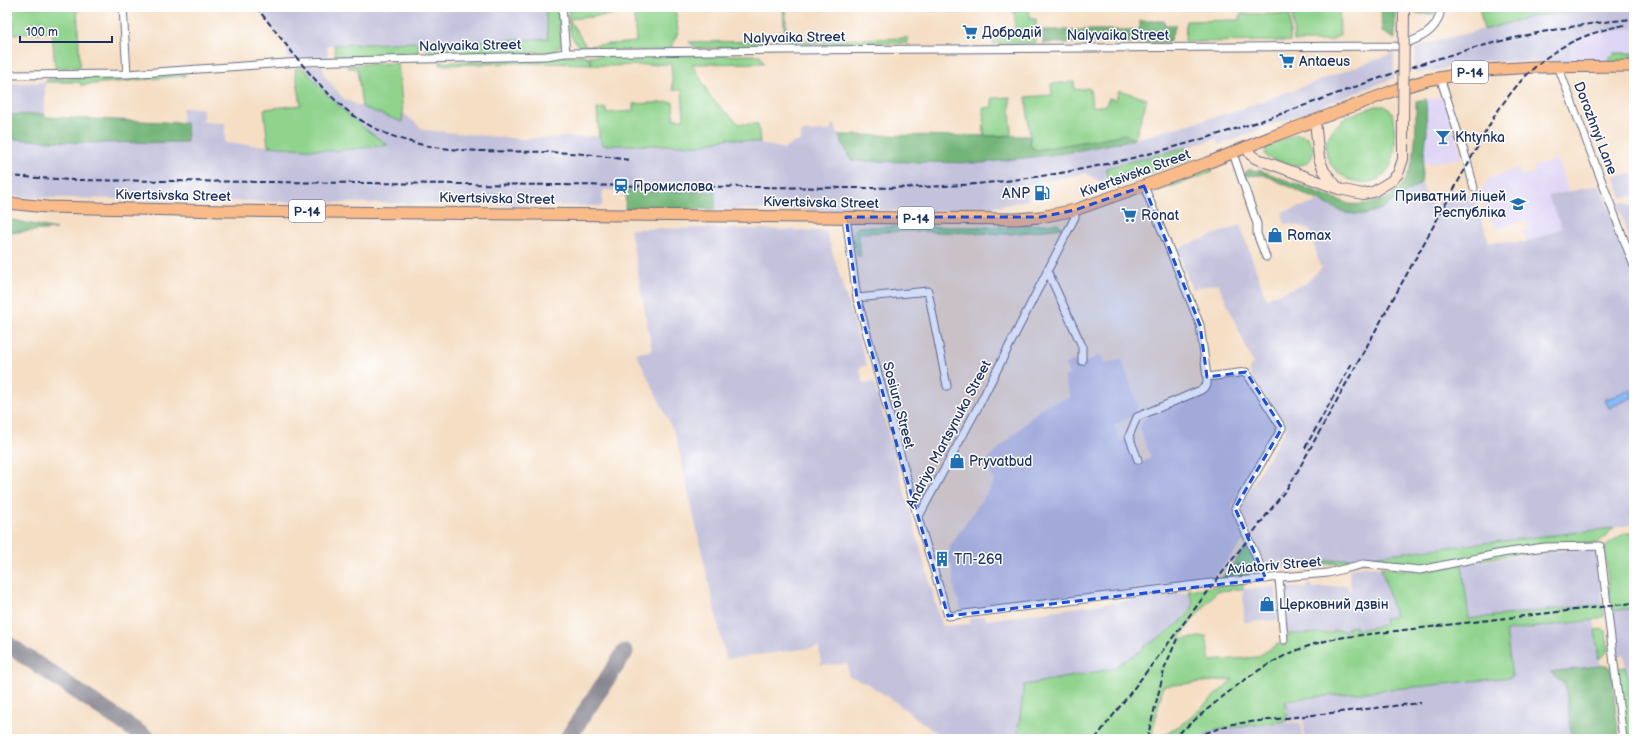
<svg xmlns="http://www.w3.org/2000/svg" width="1641" height="746" font-family="'Balsamiq Sans',sans-serif">
	<rect width="100%" height="100%" fill="#fff"/>
	<filter id="ink" filterUnits="userSpaceOnUse"><feTurbulence type="fractalNoise" baseFrequency=".025" numOctaves="2"/><feDisplacementMap in="SourceGraphic" scale="8" xChannelSelector="R" yChannelSelector="G"/><feConvolveMatrix kernelMatrix="1 2 1 2 8 2 1 2 1" color-interpolation-filters="sRGB"/></filter>
	<filter id="wash" filterUnits="userSpaceOnUse"><feTurbulence type="fractalNoise" baseFrequency=".012" numOctaves="4" result="noise"/><feDisplacementMap in="SourceGraphic" scale="16" xChannelSelector="R" yChannelSelector="G"/><feGaussianBlur stdDeviation="0.9" result="paint"/><feColorMatrix in="noise" values="0 0 0 0 0 0 0 0 0 0 0 0 0 0 0 0 0 1.4 0 .05"/><feComposite in="paint" operator="in"/></filter>
	<g filter="url(#wash)">
		<rect width="100%" height="100%" fill="#f5dec4"/>
		<path fill="#dfd5f5" d="M1634,28V63L1571,62L1570,43L1598,32Z
			M1443,96L1462,158L1423,164L1427,131L1426,99Z
			M1557,159L1569,191L1549,196L1562,228L1527,242L1522,231L1529,229L1525,219L1496,230L1488,210H1486L1479,195L1489,178L1518,168L1521,176L1535,172L1534,167Z"/>
		<path fill="#c3c1db" d="M255,7H545L548,39L327,45L328,58H288L285,43Z
			M1603,7H1634V28L1598,32L1570,43L1571,62L1484,61L1415,74V49L1426,44L1529,17Z
			M1394,53V78L1301,114L1219,145L1217,139L1106,168L1109,179L1100,182L1085,173L1027,185L1028,200L978,211L715,209V192L603,190L602,206L223,201L19,197L7,195V139L91,143L187,142L186,124L182,123V108H203V122L225,123V143L334,151L387,145L367,131L326,95L304,66L322,65L325,76L344,99L362,107L403,121V113L424,130L521,139L599,136L603,145H701L728,138L760,143L784,149L795,142L801,141V132L830,131L832,125H835L838,135L852,161L1065,153L1135,139L1236,111Z
			M45,82V114L7,115V84Z
			M1634,173V201L1633,196L1622,198L1615,177Z
			M1421,183L1433,209L1450,188L1465,199L1473,195L1489,242H1527L1562,228L1548,196L1600,185L1634,275L1632,283L1634,289V524L1614,528L1266,569L1241,517L1238,507L1286,429L1250,374V367L1253,363L1218,283L1192,289L1176,249L1240,225L1266,298L1305,284L1323,267L1320,266L1310,231L1297,225L1285,224L1282,212L1322,201L1346,212L1381,209Z
			M1622,202L1634,207V251L1618,206Z
			M715,228L826,231L867,365L859,368L864,384L874,382L942,626L970,624L969,619L985,616L986,620L1188,592L1192,595V607L1183,620L1145,647V648L1112,669L1024,685L1017,739H944L894,701L868,684L849,676L847,664L821,665L819,647L726,659L675,434L636,353L652,351L630,229Z
			M1100,355L1105,364L1122,359L1138,407L1134,410L1135,415L1114,425L1120,441L1128,438L1138,465L1151,458L1139,427L1143,419L1211,389V379L1246,376L1279,427L1232,507L1244,531L1245,539L1213,578L961,610L955,591L951,564L940,567L938,566L935,556L950,551L949,548L994,482L986,461L1043,406L1070,397L1064,377L1069,375L1065,364L1073,361L1085,362Z
			M1591,548L1597,551L1603,604L1469,619L1462,564L1545,552Z
			M1363,566L1381,567L1395,616L1384,619L1385,625L1356,630L1348,627L1349,630L1286,636L1282,587L1307,589V585H1312L1313,588L1347,585L1348,590H1351L1349,570Z
			M1276,587L1278,620L1244,622L1243,589Z
			M1634,608V734L1624,656H1618L1612,611Z
			M1594,620L1600,666L1605,671L1612,739H1305L1303,720L1287,721L1285,700L1511,677L1506,631Z
			M1285,722V723L1301,722L1303,739H1196L1216,730Z"/>
		<path fill="#8fd38c" stroke="#558175" fill-rule="evenodd" d="M7,7H77L80,67L55,68L52,32L14,34V22H7Z
			M545,7H558L561,45L554,52L435,55C428,53 426,49 426,42L548,39Z
			M568,7H675L678,32L670,50L586,51C566,37 570,29 568,7ZM634,13L636,42L586,46L569,19Z
			M783,7H785L787,41L908,38V43L785,44Z
			M1014,7H1029L1030,19H1036V43L993,44V30H1015Z
			M1292,7H1339L1340,35L1331,41H1294Z
			M1479,7H1603L1529,17L1484,30Z
			M1240,14H1290V41L1185,42L1186,21L1240,20Z
			M780,41L779,46L697,48L689,42Z
			M419,42L418,52L411,56L336,58L334,45Z
			M1614,53H1634V63L1608,62L1610,57Z
			M585,55L592,64L525,63L440,65V62L553,59L561,56Z
			M760,55L764,63L692,64L712,99L739,124H758L760,143L728,138L701,145H603L599,136L597,109L606,108V113L633,111V104L673,102L674,119H684L682,90H673L671,64L611,66L593,65L588,56Z
			M398,63L403,113L402,122L362,107L357,68H348V65Z
			M304,68C329,99 355,123 388,145L334,151L268,146L264,109L301,105L295,69Z
			M185,73V76L81,85L79,82H45L48,79Z
			M1074,82L1075,90L1090,88L1092,107L1106,105L1109,98L1116,100L1119,90L1147,99L1135,139L1125,135L1037,150L1031,147L1026,97L1052,95L1051,84Z
			M1010,97L1011,135L984,136L983,108L992,107V98Z
			M1375,106H1385L1392,112C1394,125 1397,145 1393,158C1378,212 1297,165 1337,125C1346,115 1363,111 1375,106Z
			M1297,134L1307,137C1316,146 1316,163 1300,165C1291,166 1275,161 1267,157C1264,152 1265,149 1269,145Z
			M1188,147L1192,158L1149,173L1133,170L1109,179L1106,168Z
			M1212,169L1213,172L1153,193L1156,189Z
			M1058,223L1062,228L1011,234L907,231L857,233L861,256H857L852,233L858,227H1010Z
			M1614,528L1598,543L1420,568L1377,561L1362,562L1338,569L1337,563L1311,566V563Z
			M1627,533H1634V608L1612,611L1604,548L1620,536Z
			M1249,544L1259,574L1255,577L1219,581Z
			M1462,564L1469,619L1603,604L1604,616L1594,620L1506,631L1512,677L1286,700L1287,721L1216,730L1196,739H1017L1024,685L1112,669L1145,648L1144,647C1157,639 1188,621 1192,607C1194,600 1190,595 1188,590L1243,583V589L1217,591L1187,627L1180,640L1206,636L1210,661L1257,657L1278,644H1286V636H1289V634L1333,633V631L1348,630V627L1355,626L1356,630L1385,625L1384,619L1395,616L1381,567L1420,572ZM1233,679L1188,720L1163,736L1152,734L1163,686Z
			M1603,629L1606,631L1608,651L1599,659L1595,630Z
			M1626,667L1634,734L1625,735L1617,668Z"/>
		<path fill="#73b578" stroke="#47726b" d="M1381,7H1395V39L1382,32Z
			M1416,7H1435V14H1416Z
			M1140,21H1164L1165,25H1176L1169,42L1043,43V30H1140Z
			M1426,99L1427,131L1421,183L1381,209L1364,215L1346,213L1264,175L1243,176L1248,170L1262,171L1349,204C1418,209 1416,151 1416,101Z
			M45,114V117L186,123L187,142L91,143L7,139V115Z
			M1125,134L1135,139L1065,153L982,163L852,161L838,135L1029,136L1031,147L1037,150Z
			M626,191L715,192V209H625Z
			M7,219L56,229L7,233Z
			M1239,564C1246,565 1250,567 1252,574L1238,573L1225,577L1233,567Z
			M1607,665L1611,668L1619,739H1572L1565,684L1550,672Z"/>
		<path fill="#88baf5" stroke="#5274aa" d="M1630,389L1633,397L1609,408L1605,400Z"/>
		<g fill="none" stroke-linecap="round" stroke-linejoin="round">
			<path stroke="#888691" stroke-width="17" d="M7,644L148,739
				M567,739L625,652"/>
		</g>
	</g>
	<g filter="url(#ink)">
		<g fill="none" stroke-linecap="round" stroke-linejoin="round">
			<defs>
				<path id="street" d="M123,7L127,74
					M562,7L566,53
					M1558,66L1634,266
					M7,75L127,74L301,62L546,56L566,53L784,50L1399,46C1419,39 1439,32 1441,7
					M1440,77L1468,164L1474,188
					M1233,153L1257,224V234L1266,257
					M1144,186L1200,325L1207,377L1246,372L1282,428L1235,508L1266,579
					M1075,210V217L978,407L918,518L948,616L1212,583L1328,573L1363,564L1420,570L1502,553L1545,547L1600,546L1623,739
					M846,217L857,298L918,518
					M1047,270L1082,346V361
					M857,298L928,291L947,386
					M1138,460L1129,436L1137,417L1201,390L1207,385V377
					M1279,577L1284,640"/>
				<path id="secondary" d="M1315,121L1319,158L1324,171L1339,189
					M1246,147L1251,155L1255,158L1339,189L1363,194L1373,192L1391,181L1398,174L1403,159V131"/>
				<path id="primary" d="M7,203L47,207L225,211L1016,219L1041,217L1075,210L1210,162L1271,137L1398,89L1427,80L1485,70L1535,67L1634,66"/>
			</defs>
			<use href="#street" stroke="#676c82" stroke-width="9"/>
			<use href="#secondary" stroke="#676c82" stroke-width="12"/>
			<use href="#primary" stroke="#676c82" stroke-width="13"/>
			<use href="#street" stroke="#fff" stroke-width="7"/>
			<use href="#secondary" stroke="#fde4d1" stroke-width="10"/>
			<use href="#primary" stroke="#fabb8b" stroke-width="11"/>
			<path stroke="#1b2f5e" stroke-width="2" stroke-dasharray="6 3" stroke-linecap="butt" d="M256,7C285,42 313,83 349,112C415,162 491,148 569,153C589,154 609,157 629,160
				M7,176L73,180L848,188C908,188 967,187 1027,178C1096,169 1165,151 1232,130C1297,110 1359,84 1424,63C1492,41 1563,25 1634,19
				M1305,448L1352,363
				M1095,739L1291,483L1495,115C1530,63 1562,38 1624,25
				M1147,739L1165,667L1177,639
				M1172,739C1228,693 1270,649 1345,637L1634,603
				M1188,739L1232,724L1421,703"/>
			<defs>
				<path id="secondary-bridge" d="M1403,131L1404,7"/>
			</defs>
			<use href="#secondary-bridge" stroke="#676c82" stroke-width="12" stroke-linecap="butt"/>
			<use href="#secondary-bridge" stroke="#fde4d1" stroke-width="10"/>
		</g>
	</g>
	<path fill="#1d4ed8" fill-opacity="0.2" stroke="#1d4ed8" stroke-width="3" stroke-dasharray="8 5" stroke-linejoin="round" d="M1144,186L1200,325L1207,377L1246,372L1282,428L1235,508L1266,579L948,616L901,460L857,298L846,217H1041L1075,210Z"/>
	<defs>
		<symbol id="supermarket-bare" viewBox="-9 -9 18 18"><path d="M-6-5.5h2.5l.6 2H6L4.5 2H-2.5L-4.4-4H-6ZM-1.5 3.2a1.3 1.3 0 1 0 .1 0ZM3 3.2a1.3 1.3 0 1 0 .1 0Z" fill="#1f6fb2" stroke="#fff" stroke-width="2.5" paint-order="stroke"/></symbol>
		<symbol id="bar-bare" viewBox="-9 -9 18 18"><path d="M-6-5H6L.8 .8V4.5H3.5V6h-7V4.5H-.8V.8Z" fill="#1f6fb2" stroke="#fff" stroke-width="2.5" paint-order="stroke"/></symbol>
		<symbol id="station-bare" viewBox="-9 -9 18 18"><path d="M-3-6H3Q5-6 5-4V2Q5 4 3 4L4.5 6H3L1.5 4h-3L-3 6H-4.5L-3 4Q-5 4-5 2V-4Q-5-6-3-6ZM-3.5-4v3h7v-3ZM-3.5 1v1.5H-2V1ZM2 1v1.5H3.5V1Z" fill="#1f6fb2" stroke="#fff" stroke-width="2.5" paint-order="stroke"/></symbol>
		<symbol id="fuel-bare" viewBox="-9 -9 18 18"><path d="M-5.5-6h7V0h2V4h1.3V-2.5L3-4.5l.8-.8L6-3V5H2.5V1h-1V6h-7ZM-4.2-4.7v3.2H.2V-4.7Z" fill="#1f6fb2" stroke="#fff" stroke-width="2.5" paint-order="stroke"/></symbol>
		<symbol id="school-bare" viewBox="-9 -9 18 18"><path d="M0-5L7-2L0 1L-7-2ZM-4 1L0 2.5L4 1V4Q0 6-4 4Z" fill="#1f6fb2" stroke="#fff" stroke-width="2.5" paint-order="stroke"/></symbol>
		<symbol id="shop-bare" viewBox="-9 -9 18 18"><path d="M-5-2.5h2.3a2.7 3.5 0 0 1 5.4 0H5L5.5 6h-11ZM-1.5-2.5h3a1.5 2.3 0 0 0-3 0Z" fill="#1f6fb2" stroke="#fff" stroke-width="2.5" paint-order="stroke"/></symbol>
		<symbol id="building-bare" viewBox="-9 -9 18 18"><path d="M-4-6H4V6H1V3H-1V6H-4ZM-2.5-4.3h1.7v1.8h-1.7ZM.8-4.3h1.7v1.8H.8ZM-2.5-1h1.7V.8h-1.7ZM.8-1h1.7V.8H.8Z" fill="#1f6fb2" stroke="#fff" stroke-width="2.5" paint-order="stroke"/></symbol>
	</defs>
	<g fill-rule="evenodd">
		<use href="#supermarket-bare" x="959" y="21" width="22" height="22"/>
		<use href="#supermarket-bare" x="1276" y="50" width="22" height="22"/>
		<use href="#bar-bare" x="1432" y="126" width="22" height="22"/>
		<use href="#station-bare" x="610" y="175" width="22" height="22"/>
		<use href="#fuel-bare" x="1031" y="182" width="22" height="22"/>
		<use href="#school-bare" x="1507" y="193" width="22" height="22"/>
		<use href="#supermarket-bare" x="1118" y="204" width="22" height="22"/>
		<use href="#shop-bare" x="1264" y="224" width="22" height="22"/>
		<use href="#shop-bare" x="946" y="450" width="22" height="22"/>
		<use href="#building-bare" x="931" y="548" width="22" height="22"/>
		<use href="#shop-bare" x="1256" y="593" width="22" height="22"/>
	</g>
	<g text-anchor="middle" stroke-width="3" stroke-linejoin="round" paint-order="stroke">
		<g fill="#fff" stroke="#5f6d8e" stroke-width="1">
			<rect x="1452" y="61" width="36" height="22" rx="3"/>
			<rect x="289" y="200" width="36" height="22" rx="3"/>
			<rect x="898" y="207" width="36" height="22" rx="3"/>
		</g>
		<g font-size="13" font-weight="bold" fill="#1b2f5e">
			<text x="1470" y="77">Р-14</text>
			<text x="307" y="216">Р-14</text>
			<text x="916" y="223">Р-14</text>
		</g>
		<g font-size="14" fill="#1b2f5e" stroke="#fff" text-anchor="start">
			<text x="982" y="37">Добродій</text>
			<text x="1299" y="66">Antaeus</text>
			<text x="1455" y="142">Khtynka</text>
			<text x="633" y="191">Промислова</text>
			<text x="1030" y="198" text-anchor="end">ANP</text>
			<text x="1506" y="201" text-anchor="end">Приватний ліцей<tspan x="1506" dy="16">Республіка</tspan></text>
			<text x="1141" y="220">Ronat</text>
			<text x="1287" y="240">Romax</text>
			<text x="969" y="466">Pryvatbud</text>
			<text x="954" y="564">ТП-269</text>
			<text x="1279" y="609">Церковний дзвін</text>
		</g>
		<g font-size="14" fill="#1b2f5e" stroke="#fff">
			<text x="1118" y="40">Nalyvaika Street</text>
			<text transform="translate(794 37) rotate(-1)" y="5">Nalyvaika Street</text>
			<text transform="translate(470 45) rotate(-1)" y="5">Nalyvaika Street</text>
			<text transform="translate(1596 128) rotate(69)" y="5">Dorozhnyi Lane</text>
			<text transform="translate(1135 173) rotate(-20)" y="5">Kivertsivska Street</text>
			<text transform="translate(173 195) rotate(1)" y="5">Kivertsivska Street</text>
			<text transform="translate(497 198) rotate(1)" y="5">Kivertsivska Street</text>
			<text transform="translate(821 202) rotate(1)" y="5">Kivertsivska Street</text>
			<text transform="translate(899 405) rotate(75)" y="5">Sosiura Street</text>
			<text transform="translate(948 434) rotate(-62)" y="5">Andriya Martsynuka Street</text>
			<text transform="translate(1274 565) rotate(-5)" y="5">Aviatoriv Street</text>
		</g>
	</g>
	<rect width="1641" height="746" fill="none" stroke="#fff" stroke-width="24"/>
	<path d="M20 36v6h92v-6" fill="none" stroke="#1b2f5e" stroke-width="2"/>
	<text x="26" y="36" font-size="12" fill="#1b2f5e" stroke="#ffffff" stroke-width="3" paint-order="stroke">100 m</text>
</svg>
